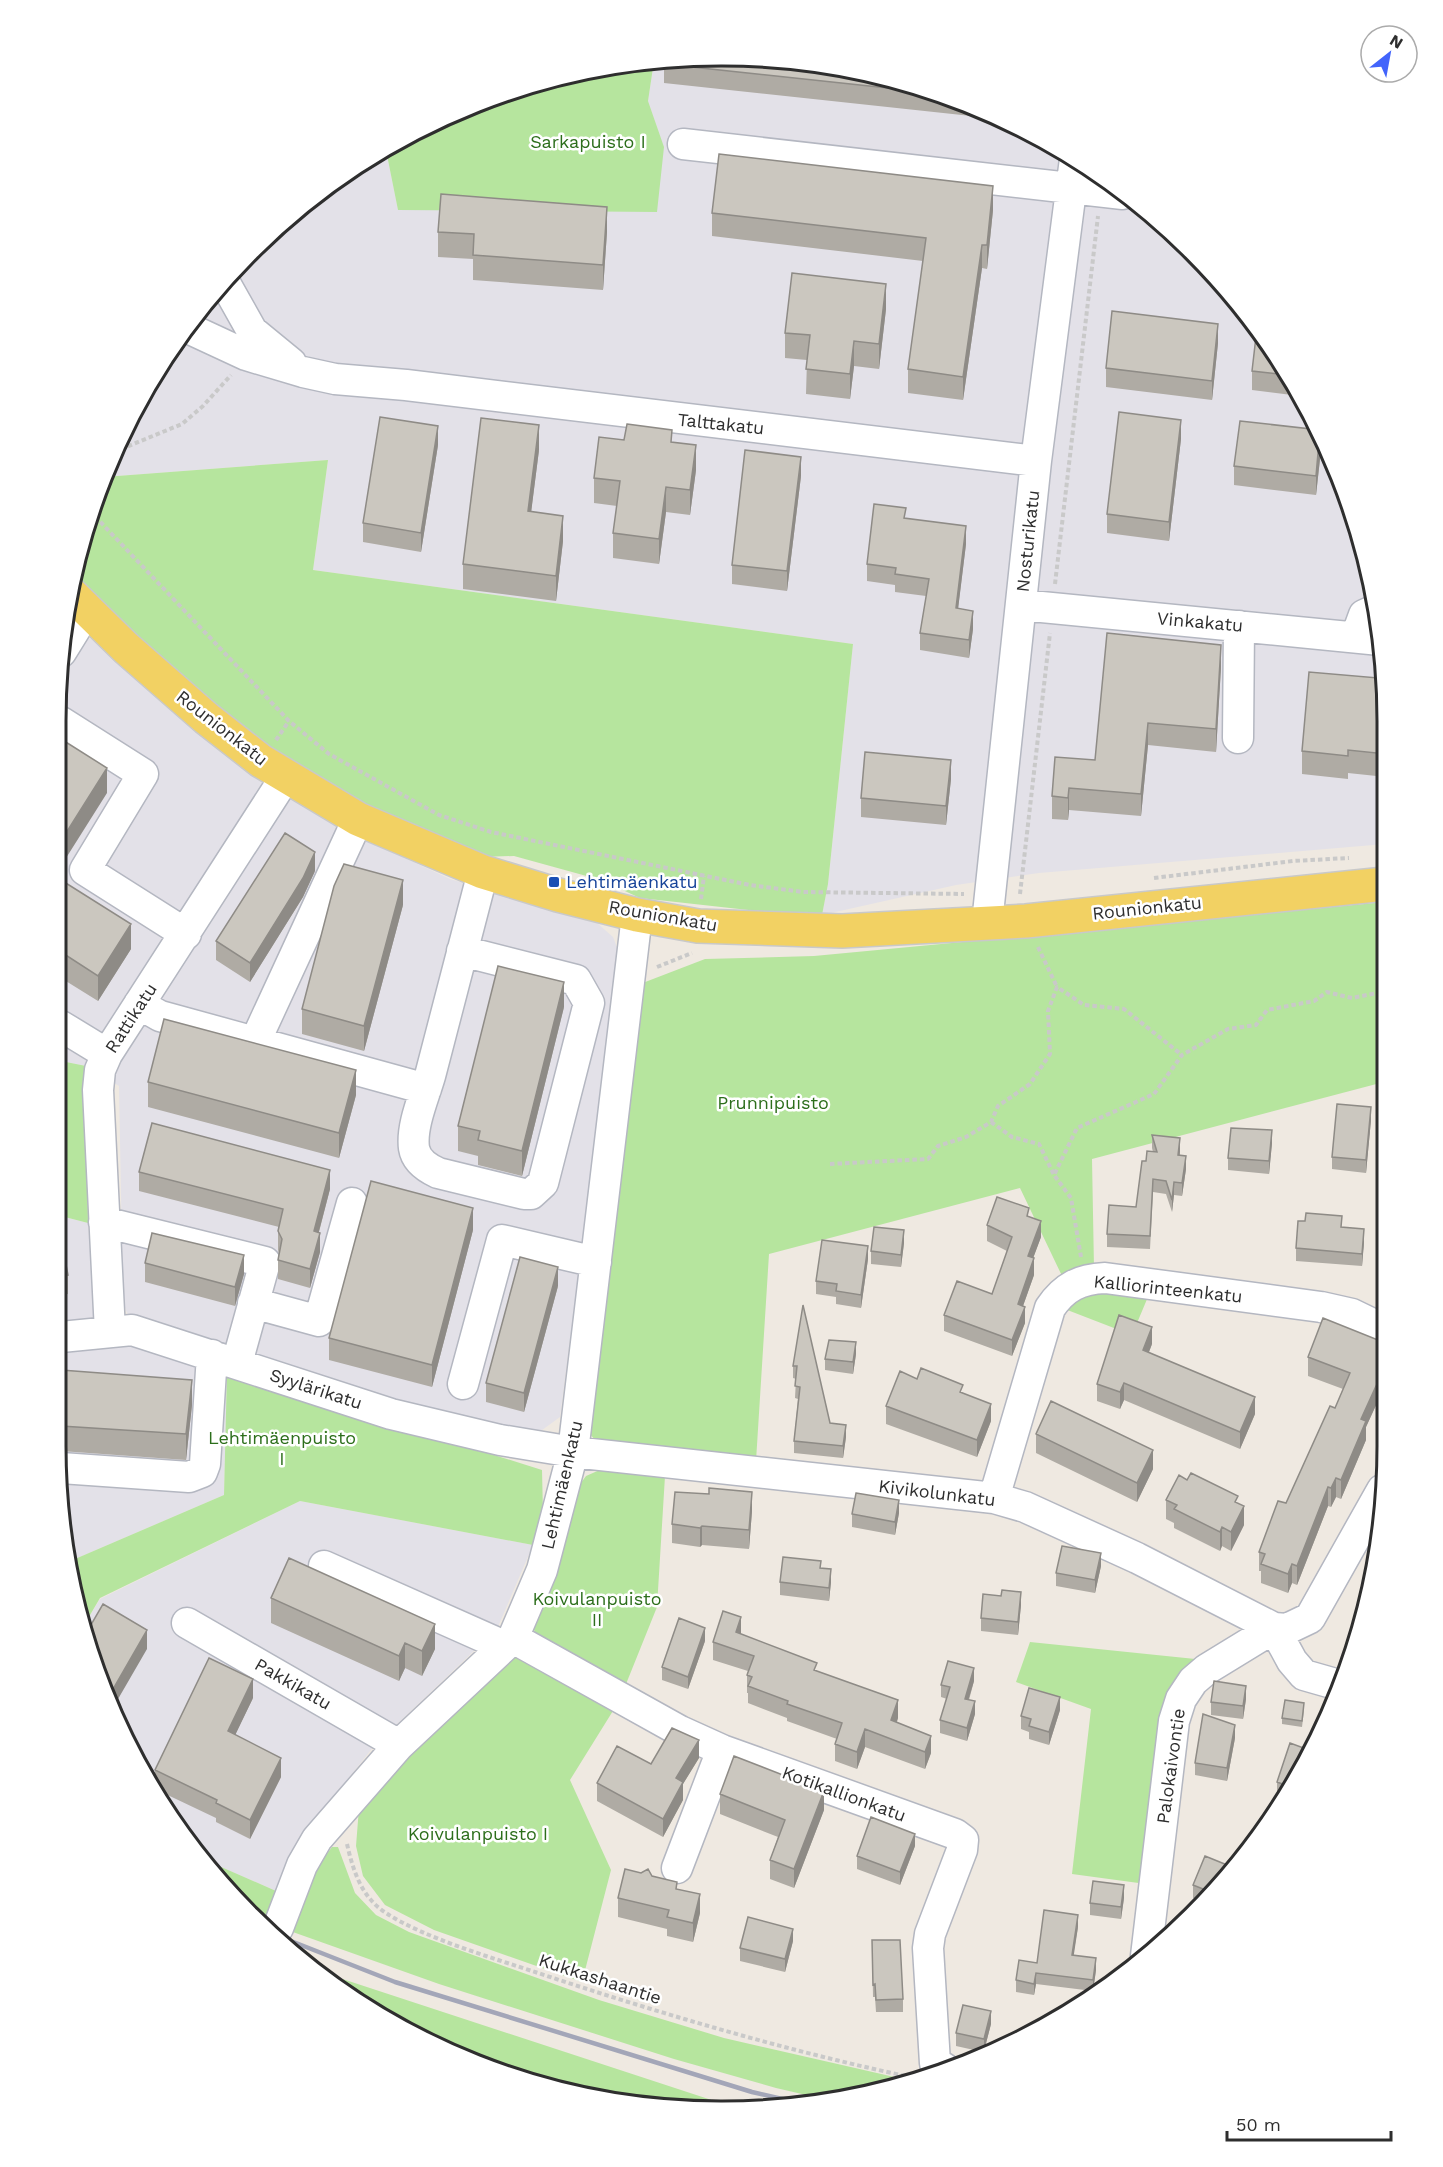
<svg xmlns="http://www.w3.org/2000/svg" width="1443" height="2167" font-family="'Work Sans',sans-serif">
	<rect width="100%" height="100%" fill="#efe9e1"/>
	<path fill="#e3e1e8" d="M678,57L936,91L1055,145L1161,221L1250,316L1319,427L1365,549L1386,678L1385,844L1039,873L956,885L822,915L828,884L853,644L313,570L328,460L104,477L124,427L221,282L316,193L386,150L398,210L664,148L648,101L654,61Z
		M62,632L95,640L189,726L253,774L312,811L370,842L450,879L597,923L613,937L620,955L560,1417L538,1433L390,1400L139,1321L127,1313L123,1302L119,1086L86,1066L61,1061Z
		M61,1216L88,1223L95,1314L91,1319L61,1324Z
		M128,1340L227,1371L224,1495L68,1562L61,1533V1345Z
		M300,1501L533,1545L497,1629L374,1746L303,1836L286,1866L276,1891L203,1859L168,1816L91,1659L83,1627L100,1599Z"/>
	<path fill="#b6e59e" d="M654,61L648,101L664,147L657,212L398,210L386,150L427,124L549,78Z
		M328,460L313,570L853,644L828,884L822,915H794L640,898L601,880L514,856L480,857L344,796L257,742L129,632L75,577L91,508L104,477Z
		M1385,902L1384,1082L1092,1159L1094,1268L1063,1278L1020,1188L769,1254L756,1461L598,1443L588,1432L640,984L705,959L814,956Z
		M61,1061L86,1066L88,1223L61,1216Z
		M1078,1288L1150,1292L1132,1335L1057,1306Z
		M227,1371L542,1470L543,1513L533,1545L300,1501L100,1598L83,1627L68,1562L224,1495Z
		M602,1469L665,1476L657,1607L624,1689L540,1641L534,1630L533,1616L578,1487L586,1476Z
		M1030,1642L1205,1660L1146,1884L1072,1874L1091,1709L1016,1682Z
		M517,1656L616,1706L570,1780L611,1870L582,1982L434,1930L385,1905L363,1876L356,1846L359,1808L383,1779L505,1663Z
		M332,1847H338L355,1893L376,1915L409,1932L599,2000L724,2038L912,2081L894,2089L828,2100L776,2088L674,2059L439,1984L290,1931L314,1871Z
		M203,1859L276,1891L267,1915L240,1903Z
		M309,1968L742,2110H678L591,2099L467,2061Z"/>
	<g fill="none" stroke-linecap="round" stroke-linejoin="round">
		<defs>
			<path id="minor" d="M683,144L1123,194
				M225,283L252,331L291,363
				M190,329L246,355L303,372L335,379L406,385L1036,461
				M1021,605L1380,640
				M1356,637L1364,615L1375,610
				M61,652L87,610
				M61,722L143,774L85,870L186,934
				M1238,738L1239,626
				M987,923L1036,461L1075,159
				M462,951L576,980L589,1003L543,1183L531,1194H524L438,1173C427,1168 416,1161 414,1148C411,1126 424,1097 430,1076C448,1008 465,940 483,872
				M139,1004L160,1016L255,1042L358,819
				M61,1026L107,1054
				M255,1042L426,1089
				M104,1222L265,1262L237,1363
				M253,1303L319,1321L352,1203
				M110,1332L98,1090L100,1070L107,1054L286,776
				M61,1337L132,1330L391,1414L500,1440L573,1452L994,1498L1025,1507L1137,1558L1274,1628L1292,1661L1304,1675L1339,1685
				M463,1384L502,1240L596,1262
				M61,1468L189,1477L202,1472L205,1464L212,1355
				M994,1498L1050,1308C1064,1287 1080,1279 1105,1278L1321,1307L1352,1314L1383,1329
				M324,1566L504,1646
				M187,1623L399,1745
				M513,1638L680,1731L722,1750L955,1834L963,1840L962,1850L930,1934L928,1948L935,2063L944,2068
				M677,1868L722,1750
				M278,1928L302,1865L317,1839L399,1745L513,1638L542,1570L573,1452L637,915
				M1146,1956L1174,1721L1181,1699L1193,1681L1207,1669L1274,1628L1287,1629L1310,1618L1382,1490"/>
			<path id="major" d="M71,594L126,648L206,718L261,761L358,819L483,872L558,895L637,915L698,926L842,931L1026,921L1385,884"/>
		</defs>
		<use href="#minor" stroke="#b4b7c1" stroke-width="33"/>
		<use href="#major" stroke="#c9c9c9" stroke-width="36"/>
		<path stroke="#c9c9c9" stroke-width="4" stroke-dasharray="4.5 3" stroke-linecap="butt" d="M114,452L182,424L203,406L231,375
			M90,511L289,721L329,754L439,815L491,832L750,885L803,892L964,894
			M1055,584L1098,216
			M276,740L289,721
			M1154,878L1293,861L1349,858
			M1020,894L1050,633
			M701,899L704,876
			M1038,947L1057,987
			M657,967L692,953
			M991,1122L1012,1137L1039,1144L1054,1175
			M830,1164L928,1159L938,1146L966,1137L991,1122L998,1106L1030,1084L1050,1054L1048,1011L1057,987L1084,1005L1124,1009L1182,1055
			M1081,1257L1071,1198L1054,1175L1077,1128L1154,1094L1182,1055L1228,1029L1256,1025L1267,1010L1314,1001L1327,992L1352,998L1382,992L1385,988
			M347,1844C353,1870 361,1897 386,1913C424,1938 493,1958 538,1973C662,2014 787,2051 915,2078"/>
		<use href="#minor" stroke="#fff" stroke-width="30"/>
		<use href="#major" stroke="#f2d163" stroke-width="33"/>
		<path stroke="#a3a6b8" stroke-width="4.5" d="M268,1932L395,1982L752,2092L804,2104"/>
	</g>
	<path fill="#afaba4" d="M664,64L936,91L999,119L664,83Z
		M993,210L987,269L982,268L963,400L908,393V369L923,261L712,236V213Z
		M438,232H607L603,290L473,280V259L438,257Z
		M886,309L879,369L854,366L850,399L806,394L807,360L785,358V333Z
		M1257,328L1300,396L1252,390V371Z
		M1218,343L1212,400L1106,387V368Z
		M1181,439L1169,541L1107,533V514Z
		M624,440L672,442L696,470L690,515L666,512L659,564L613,558V533L617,506L594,503V478Z
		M438,445L421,552L363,542V523Z
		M539,450L531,512L563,541L556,601L463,589V564Z
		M1321,450L1316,495L1234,485V466Z
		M801,476L787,591L732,584V565Z
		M906,519L966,544L958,608L973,629L969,658L920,650V633L926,596L895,592V585L867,581V564Z
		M1363,543L1365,549L1367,563H1363Z
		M1221,667L1216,752L1148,745L1141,816L1069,810L1068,820L1052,819V796L1095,760Z
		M1378,678H1386V777L1348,773V779L1302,774V751Z
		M951,779L946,825L861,817V798Z
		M315,871L303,897L250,982L216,960V941Z
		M61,880L131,949L98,1001L61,978Z
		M403,905L364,1051L302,1034V1009Z
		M564,1007L522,1176L478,1165V1156L458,1151V1126Z
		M148,1082L356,1095L339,1158L148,1107Z
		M1371,1120L1366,1173L1332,1169V1157Z
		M1152,1135L1180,1151V1156L1186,1169L1182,1196L1174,1195L1172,1212L1166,1194L1153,1192L1150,1249L1107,1247V1234L1136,1207L1146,1161L1153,1152L1152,1148Z
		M1272,1143L1269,1174L1228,1170V1158Z
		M139,1172L330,1189L319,1232L320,1252L310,1288L278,1279V1260L279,1254L278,1250V1231L279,1227L139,1191Z
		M1029,1217L1041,1237L1033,1258L1034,1275L1023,1306L1025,1323L1012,1356L944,1331V1315L992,1294L1007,1251L987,1241V1225Z
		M1342,1227L1364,1242L1362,1266L1296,1261V1248Z
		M473,1230L432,1387L329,1360V1338Z
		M61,1239L68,1275V1294L61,1295Z
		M904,1243L901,1267L871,1264V1251Z
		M868,1259L861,1308L836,1304V1297L816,1294V1281Z
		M145,1263L244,1274L235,1306L145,1282Z
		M558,1286L524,1412L486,1402V1383Z
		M803,1305L830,1423L846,1437L843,1458L794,1453V1441L798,1399L795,1398L796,1379L793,1378V1366Z
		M1383,1342L1382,1405L1377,1403L1366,1427V1440L1341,1499L1336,1497L1331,1507L1328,1506L1297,1585L1292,1583L1288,1593L1261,1583V1571H1259V1552L1286,1503L1335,1408L1343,1389L1308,1376V1357Z
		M1152,1344L1149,1352L1255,1414L1240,1449L1124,1400L1120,1409L1097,1401V1384Z
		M856,1354L853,1374L825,1370V1359Z
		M61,1370L192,1405L186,1460L61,1451Z
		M917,1379L963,1393L991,1421L977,1457L886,1424V1406Z
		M1036,1434L1153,1469L1137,1502L1036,1453Z
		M1166,1500L1238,1503L1244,1525L1231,1551L1222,1546L1220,1551L1174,1528V1523L1166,1519Z
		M752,1511L749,1549L702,1545L700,1547L672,1543V1524Z
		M899,1513L895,1535L852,1527V1514Z
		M1101,1566L1095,1593L1056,1586V1573Z
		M821,1568L831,1582L829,1601L780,1595V1582Z
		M1001,1596L1021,1605L1018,1635L981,1631V1618Z
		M271,1598L435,1649L422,1676L405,1668L399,1681L271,1623Z
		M741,1634L817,1671L898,1718L897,1722L931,1753L925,1769L865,1747L857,1769L835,1761V1744L837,1739L787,1721V1718L748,1703V1693H747V1675L748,1671L713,1660V1642Z
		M705,1641L688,1689L662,1680V1667Z
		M974,1681L969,1700L975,1714L967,1741L940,1733V1720L947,1699L941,1697V1685Z
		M253,1698L235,1735L281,1777L250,1839L216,1822V1818L155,1789V1770Z
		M1246,1699L1243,1719L1211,1715V1702Z
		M1060,1710L1049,1745L1029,1739V1732L1021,1729V1716Z
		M1304,1710L1302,1727L1282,1724V1718Z
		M1235,1738L1227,1781L1195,1775V1763Z
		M1312,1751L1281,1796L1277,1794V1782Z
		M699,1758L683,1784V1800L663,1837L597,1801V1783L651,1764Z
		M720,1794L824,1810L794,1888L770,1879V1860L778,1837L720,1814Z
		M915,1846L900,1885L857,1869V1856Z
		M1232,1870L1222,1885L1204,1902L1193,1898V1885Z
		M652,1876L677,1889L700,1913L693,1942L667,1936V1929L618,1917V1898Z
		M1124,1898L1121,1919L1090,1915V1903Z
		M1078,1927L1073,1956L1096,1970L1093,1991L1036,1984L1034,1995L1016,1992V1980L1037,1963Z
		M872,1940L903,1999V2012H876L875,1997H873Z
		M793,1941L785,1972L740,1961V1948Z
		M991,2024L984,2051L983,2052L956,2046V2033Z"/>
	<path fill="#8e8b86" d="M993,186V210L987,269V245Z
		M607,207V232L603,290V265Z
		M982,245V268L963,400V377Z
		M886,284V309L879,369V344Z
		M1218,324V343L1212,400V381Z
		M854,341V366L850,399V374Z
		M1181,420V439L1169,541V522Z
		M539,425V450L528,537V511Z
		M438,426V445L421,552V533Z
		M1321,432V450L1316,495V476Z
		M696,445V470L690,515V490Z
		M801,457V476L787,591V571Z
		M666,487V512L659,564V539Z
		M563,516V541L556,601V576Z
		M966,526V544L956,626V608Z
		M973,611V629L969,658V640Z
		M1221,645V667L1216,752V729Z
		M1148,723V745L1141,816V794Z
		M951,760V779L946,825V806Z
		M107,768V793L61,866V841Z
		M1069,788V810L1068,820V798Z
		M315,852V871L303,897L250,982V963Z
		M403,880V905L364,1051V1026Z
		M131,924V949L98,1001V976Z
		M564,982V1007L522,1176V1151Z
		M356,1070V1095L339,1158V1133Z
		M1371,1107V1120L1366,1173V1160Z
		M1272,1130V1143L1269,1174V1161Z
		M1180,1138V1151L1178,1168V1155Z
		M1186,1156V1169L1182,1196V1183Z
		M330,1170V1189L314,1250V1231Z
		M1174,1182V1195L1172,1212V1200Z
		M473,1208V1230L432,1387V1365Z
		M1041,1221V1237L1028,1272V1256Z
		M1364,1229V1242L1362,1266V1254Z
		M904,1230V1243L901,1267V1255Z
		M320,1233V1252L310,1288V1269Z
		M868,1246V1259L861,1308V1295Z
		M244,1255V1274L235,1306V1287Z
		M1034,1258V1275L1018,1320V1304Z
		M558,1267V1286L524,1412V1393Z
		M1025,1307V1323L1012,1356V1340Z
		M1152,1327V1344L1143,1367V1350Z
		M856,1342V1354L853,1374V1362Z
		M192,1380V1405L186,1460V1434Z
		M1124,1383V1400L1120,1409V1392Z
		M1377,1384V1403L1366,1427V1440L1341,1499V1480L1361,1419Z
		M1255,1397V1414L1240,1449V1432Z
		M991,1404V1421L977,1457V1440Z
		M846,1425V1437L843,1458V1446Z
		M1153,1450V1469L1137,1502V1483Z
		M1336,1478V1497L1331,1507V1488Z
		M1328,1487V1506L1297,1585V1566Z
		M752,1492V1511L749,1549V1530Z
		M899,1500V1513L895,1535V1522Z
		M1244,1506V1525L1231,1551V1532Z
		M702,1526V1545L700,1547V1528Z
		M1222,1527V1546L1220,1551V1532Z
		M1101,1553V1566L1095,1593V1580Z
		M1292,1564V1583L1288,1593V1574Z
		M831,1569V1582L829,1601V1588Z
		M1021,1592V1605L1018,1635V1622Z
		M741,1617V1634L736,1632Z
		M435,1624V1649L422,1676V1651Z
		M705,1628V1641L688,1689V1677Z
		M147,1630V1649L114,1706L109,1696Z
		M405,1643V1668L399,1681V1656Z
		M974,1668V1681L965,1711V1699Z
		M253,1679V1698L228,1750V1731Z
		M1246,1686V1699L1243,1719V1706Z
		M1060,1697V1710L1049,1745V1732Z
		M898,1700V1718L891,1737V1720Z
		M975,1701V1714L967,1741V1728Z
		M1235,1725V1738L1227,1781V1768Z
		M865,1729V1747L857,1769V1752Z
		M931,1736V1753L925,1769V1752Z
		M699,1740V1758L683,1784V1800L663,1837V1819L676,1778Z
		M281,1758V1777L250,1839V1820Z
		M824,1791V1810L794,1888V1869Z
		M915,1834V1846L900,1885V1872Z
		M1124,1885V1898L1121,1919V1907Z
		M700,1894V1913L693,1942V1923Z
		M1078,1915V1927L1072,1967V1955Z
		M793,1929V1941L785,1972V1959Z
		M1096,1958V1970L1093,1991V1980Z
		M1036,1973V1984L1034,1995V1984Z
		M991,2011V2024L984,2051V2039Z"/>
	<path fill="#cbc7bf" stroke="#8e8b86" stroke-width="1.5" d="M678,57L809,61L936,91L944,94L664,64V59Z
		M719,154L993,186L987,245H982L963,377L908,369L926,238L712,213Z
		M441,194L607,207L603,265L473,255L474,234L438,232Z
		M792,273L886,284L879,344L854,341L850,374L806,369L810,335L785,333Z
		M1112,311L1218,324L1212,381L1106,368Z
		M1257,328L1287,375L1252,371Z
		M1119,412L1181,420L1169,522L1107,514Z
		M380,417L438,426L421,533L363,523Z
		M481,418L539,425L528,511L563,516L556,576L463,564Z
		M1240,421L1320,430L1316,476L1234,466Z
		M627,424L672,430L671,442L696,445L690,490L666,487L659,539L613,533L620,481L594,478L599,437L624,440Z
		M745,450L801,457L787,571L732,565Z
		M874,504L906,508L904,518L966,526L956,608L973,611L969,640L920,633L929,579L895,574L896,568L867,564Z
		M1107,633L1221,645L1216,729L1148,723L1141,794L1069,788L1068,798L1052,796L1055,757L1095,760Z
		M1381,647L1386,678V754L1348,750V756L1302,751L1309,672L1378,678Z
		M61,739L107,768L61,841Z
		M865,752L951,760L946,806L861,798Z
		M285,833L315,852L303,878L250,963L216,941Z
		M344,864L403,880L364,1026L302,1009L334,886Z
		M61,880L131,924L98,976L61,952Z
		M498,966L564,982L522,1151L478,1140L480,1131L458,1126Z
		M164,1019L356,1070L339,1133L148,1082Z
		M1337,1104L1371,1107L1366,1160L1332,1157Z
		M152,1123L330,1170L314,1231L320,1233L310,1269L278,1260L282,1239L278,1231L283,1209L139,1172Z
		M1231,1128L1272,1130L1269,1161L1228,1158Z
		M1152,1135L1180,1138L1178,1155L1186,1156L1182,1183L1174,1182L1172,1200L1166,1181L1153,1179L1150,1236L1107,1234L1109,1205L1136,1207L1142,1161H1146L1147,1151L1157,1152Z
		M371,1181L473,1208L432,1365L329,1338Z
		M997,1197L1029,1208L1027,1216L1041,1221L1028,1256L1034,1258L1018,1304L1025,1307L1012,1340L944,1315L957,1281L992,1294L1012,1237L987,1225Z
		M1306,1213L1342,1216L1341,1227L1364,1229L1362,1254L1296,1248L1298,1221H1305Z
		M874,1227L904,1230L901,1255L871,1251Z
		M152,1233L244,1255L235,1287L145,1263Z
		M61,1239L68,1275L61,1276Z
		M822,1240L868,1246L861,1295L836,1291L837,1284L816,1281Z
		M520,1257L558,1267L524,1393L486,1383Z
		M803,1305L830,1423L846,1425L843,1446L794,1441L800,1387L795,1386L797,1366H793Z
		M1119,1315L1152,1327L1143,1350L1255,1397L1240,1432L1124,1383L1120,1392L1097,1384Z
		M1323,1318L1383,1342V1386L1377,1384L1361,1419L1366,1421L1341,1480L1336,1478L1331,1488L1328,1487L1297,1566L1292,1564L1288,1574L1261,1564L1265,1554L1259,1552L1278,1501L1286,1503L1330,1406L1335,1408L1350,1373L1308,1357Z
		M829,1340L856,1342L853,1362L825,1359Z
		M921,1368L963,1385L960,1392L991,1404L977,1440L886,1406L900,1371L917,1379Z
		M61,1370L192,1380L186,1434L61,1426Z
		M1051,1401L1153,1450L1137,1483L1036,1434Z
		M1191,1473L1238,1496L1235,1502L1244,1506L1231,1532L1222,1527L1220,1532L1174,1509L1177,1505L1166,1500L1179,1475L1187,1480Z
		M709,1488L752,1492L749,1530L702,1526L700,1528L672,1524L675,1492L709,1494Z
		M856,1493L899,1500L895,1522L852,1514Z
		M1062,1546L1101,1553L1095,1580L1056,1573Z
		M783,1557L821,1561L820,1568L831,1569L829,1588L780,1582Z
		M289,1558L435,1624L422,1651L405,1643L399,1656L271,1598Z
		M1002,1590L1021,1592L1018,1622L981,1618L983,1594L1001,1596Z
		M103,1604L147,1630L109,1696L91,1659L85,1635Z
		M723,1611L741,1617L736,1632L817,1663L814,1670L898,1700L891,1720L931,1736L925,1752L865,1729L857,1752L835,1744L842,1723L787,1704L788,1701L748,1686L752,1677L747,1675L754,1656L713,1642Z
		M679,1618L705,1628L688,1677L662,1667Z
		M209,1658L253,1679L228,1731L281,1758L250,1820L216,1803L217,1800L155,1770Z
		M948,1661L974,1668L965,1699L975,1701L967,1728L940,1720L950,1687L941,1685Z
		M1214,1681L1246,1686L1243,1706L1211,1702Z
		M1029,1688L1060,1697L1049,1732L1029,1726L1031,1719L1021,1716Z
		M1285,1700L1304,1703L1302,1721L1282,1718Z
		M1203,1714L1235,1725L1227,1768L1195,1763Z
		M672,1728L699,1740L676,1778L683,1782L663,1819L597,1783L617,1746L651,1764Z
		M1290,1743L1312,1751L1288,1786L1277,1782Z
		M734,1756L824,1791L794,1869L770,1860L785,1820L720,1794Z
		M871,1817L915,1834L900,1872L857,1856Z
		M1205,1856L1232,1867L1229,1874L1222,1885L1213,1893L1193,1885Z
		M625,1869L641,1873L648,1869L652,1876L677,1882L676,1889L700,1894L693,1923L667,1917L669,1910L618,1898Z
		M1093,1881L1124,1885L1121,1907L1090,1903Z
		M1044,1910L1078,1915L1072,1955L1096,1958L1093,1980L1036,1973L1034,1984L1016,1980L1019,1960L1037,1963Z
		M748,1917L793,1929L785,1959L740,1948Z
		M872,1940H900L903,1999L876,2000L875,1984L873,1985Z
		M963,2005L991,2011L984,2039L956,2033Z"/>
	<rect fill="#1a4fb4" stroke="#fff" stroke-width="2" x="548" y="876" width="12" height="12" rx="3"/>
	<g text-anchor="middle" stroke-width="5" stroke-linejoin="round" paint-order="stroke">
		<g font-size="18" fill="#2c6e1b" stroke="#fff">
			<text x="588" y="148">Sarkapuisto I</text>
			<text x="773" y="1109">Prunnipuisto</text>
			<text x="282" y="1444">Lehtimäenpuisto<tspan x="282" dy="21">I</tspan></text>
			<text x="597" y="1605">Koivulanpuisto<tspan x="597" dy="21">II</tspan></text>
			<text x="478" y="1840">Koivulanpuisto I</text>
		</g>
		<g font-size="18" fill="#2e2e2e" stroke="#fff">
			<text transform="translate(721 424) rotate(6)" y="6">Talttakatu</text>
			<text transform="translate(1028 541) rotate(-84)" y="6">Nosturikatu</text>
			<text transform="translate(1200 622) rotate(5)" y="6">Vinkakatu</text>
			<text transform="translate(222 728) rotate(38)" y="6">Rounionkatu</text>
			<text transform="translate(1147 908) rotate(-6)" y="6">Rounionkatu</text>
			<text transform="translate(663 916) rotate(10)" y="6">Rounionkatu</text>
			<text transform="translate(131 1018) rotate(-57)" y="6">Rattikatu</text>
			<text transform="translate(1168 1289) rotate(6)" y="6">Kalliorinteenkatu</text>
			<text transform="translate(316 1389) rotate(18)" y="6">Syylärikatu</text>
			<text transform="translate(562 1485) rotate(-77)" y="6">Lehtimäenkatu</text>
			<text transform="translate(937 1493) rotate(7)" y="6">Kivikolunkatu</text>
			<text transform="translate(293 1684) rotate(30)" y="6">Pakkikatu</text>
			<text transform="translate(1171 1766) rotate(-82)" y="6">Palokaivontie</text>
			<text transform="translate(844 1794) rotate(20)" y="6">Kotikallionkatu</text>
			<text transform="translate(600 1979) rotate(18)" y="6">Kukkashaantie</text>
		</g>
		<g font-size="18" fill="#164399" stroke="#fff" text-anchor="start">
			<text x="566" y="888">Lehtimäenkatu</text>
		</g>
	</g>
	<path d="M0 0H1443V2167H0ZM721 66H722A655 655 0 0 1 1377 721V1446A655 655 0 0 1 722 2101H721A655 655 0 0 1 66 1446V721A655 655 0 0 1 721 66Z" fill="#fff" fill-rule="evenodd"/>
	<path fill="none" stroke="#2e2e2e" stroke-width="3" d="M721 66H722A655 655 0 0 1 1377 721V1446A655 655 0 0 1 722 2101H721A655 655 0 0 1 66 1446V721A655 655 0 0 1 721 66Z"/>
	<g transform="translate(1389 54) rotate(31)"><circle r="28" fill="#ffffff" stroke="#ababab" stroke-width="1.5"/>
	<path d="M0-4.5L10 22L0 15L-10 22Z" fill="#4264fb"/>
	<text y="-9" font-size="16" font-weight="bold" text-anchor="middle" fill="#2e2e2e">N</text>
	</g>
	<path d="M1227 2131v9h164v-9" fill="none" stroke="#2e2e2e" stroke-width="3"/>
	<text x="1236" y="2131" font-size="18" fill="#2e2e2e" stroke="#ffffff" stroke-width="4.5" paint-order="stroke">50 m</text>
</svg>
